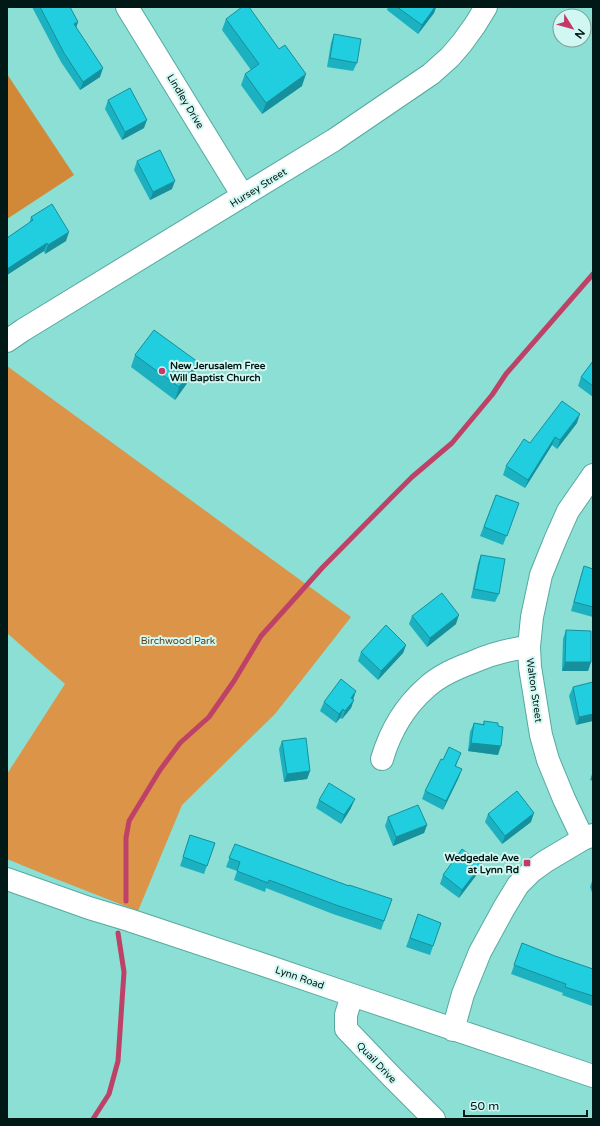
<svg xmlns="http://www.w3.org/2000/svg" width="600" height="1126" font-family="'Varela Round',sans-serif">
	<rect width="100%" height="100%" fill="#8bdfd4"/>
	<path fill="#db9448" d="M7,366L351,617L275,714L182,805L138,911L51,877L7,859V774L65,684L7,633Z"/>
	<path fill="#d18938" d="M7,74L74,175L7,219Z"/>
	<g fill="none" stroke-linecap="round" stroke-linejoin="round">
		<path stroke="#be4267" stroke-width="5" d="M126,901V838L129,821L160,770L180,743L209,717L234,681L261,636L322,568L392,497L412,477L452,443L492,395L506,374L593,274
			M93,1119L109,1094L118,1061L124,972L118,933"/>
		<defs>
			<path id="minor" d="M127,7L243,196
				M7,341L23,330L334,140L431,74L450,57L462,43L475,25L486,7
				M382,759C390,732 405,706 427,687C440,675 457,668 473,662C491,654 510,649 529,647
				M583,839L564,799L548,760L541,735L530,667L529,647L532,617L541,575L547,560L556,538L568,511L593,475
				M7,879L89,908L129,920L261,964L352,995L593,1076
				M352,995L346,1015V1029L391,1076L434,1119
				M453,1030L463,994L480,952L504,908L518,885L532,871L546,861L583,839L593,835"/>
		</defs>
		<use href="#minor" stroke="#56a9a0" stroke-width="24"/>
		<use href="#minor" stroke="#fff" stroke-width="22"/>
	</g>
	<path fill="#1cb1c0" d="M32,7H70L78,22L76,27L100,77L80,90L61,62Z
		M388,7H436L434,13L418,34L387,10Z
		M226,19L302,86L262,114L241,85L245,74L251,70L222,30Z
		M334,34L357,63L353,71L327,67L331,43Z
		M108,100L144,128L122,140L105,109Z
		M137,161L172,189L150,200L134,170Z
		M31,217L66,241L45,254L44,251L7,275V238L29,224Z
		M135,355L198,362L193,375L175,400L131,367Z
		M593,361V397L578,386L581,377Z
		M577,423L557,449L552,445L525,488L503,475L506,466L530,443Z
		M496,495L519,503L503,545L480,536Z
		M481,555L499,594L495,602L471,598L478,563Z
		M584,566L593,569V617L571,611L581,575Z
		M412,616L456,624L427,647L409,624Z
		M566,630L591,662L588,671H562L563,639Z
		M406,645L403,653L378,680L358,661L361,652Z
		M593,682L576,725L569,696L573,687Z
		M353,700L351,708L342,719L340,718L336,723L320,711L324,702Z
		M484,721L498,755L468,751L470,732L474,723L483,724Z
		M282,741L310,771L307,779L284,782L279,749Z
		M461,753L456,766L459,777L443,810L422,799L425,791L443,760Z
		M593,771V781L590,780Z
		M319,800L351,808L341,824L316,808Z
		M488,814L531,822L502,844L485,822Z
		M388,817L427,825L424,833L393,846L385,826Z
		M190,835L215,843L204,874L180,866Z
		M235,844L349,886L392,899L381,930L333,914L266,888L265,892L234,880L237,871L226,867Z
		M482,864L478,873L459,898L440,884L443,875Z
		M593,878V895L590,887Z
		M418,914L441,923L430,955L406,947Z
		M522,943L555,956L593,969V1003L592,1006L562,995L563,993L511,974Z"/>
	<path fill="#16909c" d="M435,7H436L434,13L418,34L422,25Z
		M78,22L75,31L74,24Z
		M103,68L100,77L80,90L83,82Z
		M306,74L302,86L262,114L266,103Z
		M147,120L144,128L122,140L125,132Z
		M175,181L172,189L150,200L153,192Z
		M69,232L66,241L45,254L48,245Z
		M47,243L44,251L7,275V269Z
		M198,362L193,375L175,400L179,387Z
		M580,414L577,423L557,449L560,440Z
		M555,437L552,445L525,488L528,480Z
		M459,615L456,624L427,647L430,638Z
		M406,645L403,653L378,680L381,671Z
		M565,662H591L588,671H562Z
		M356,691L353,700L351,698Z
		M354,700L351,708L342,719L345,711Z
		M343,709L340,718L336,723L339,714Z
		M593,714V721L576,725L579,717Z
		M471,743L501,746L498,755L468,751Z
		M462,769L459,777L443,810L446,801Z
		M310,771L307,779L284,782L287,774Z
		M355,799L351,808L341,824L344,815Z
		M534,813L531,822L502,844L505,836Z
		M427,825L424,833L393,846L396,837Z
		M482,864L478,873L459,898L462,890Z"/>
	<path fill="#20cedf" stroke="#16909c" d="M40,7H70L78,22L74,24L103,68L83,82L64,53Z
		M242,7H249L279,49L285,45L306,74L266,103L245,74L259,64L226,19Z
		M397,7H435L422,25Z
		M334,34L361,39L357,63L330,58Z
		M130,88L147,120L125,132L108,100Z
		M160,150L175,181L153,192L137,161Z
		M52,204L69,232L48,245L47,243L7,269V238L33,220L31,217Z
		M154,330L198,362L179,387L135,355Z
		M593,361V386L581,377Z
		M562,401L580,414L560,440L555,437L528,480L506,466L524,439L530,443Z
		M496,495L519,503L507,536L484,527Z
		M481,555L505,559L499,594L474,589Z
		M584,566L593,569V607L574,602Z
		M442,593L459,615L430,638L412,616Z
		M386,625L406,645L381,671L361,652Z
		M566,630L591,631V662H565Z
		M341,679L356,691L351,698L354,700L345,711L343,709L339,714L324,702Z
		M593,682V714L579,717L573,687Z
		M484,721L498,723V726L503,727L501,746L471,743L474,723L484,725Z
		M306,738L310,771L287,774L282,741Z
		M449,747L461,753L455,766L462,769L446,801L425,791L441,759L443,760Z
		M329,783L355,799L344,815L319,800Z
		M517,791L534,813L505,836L488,814Z
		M418,805L427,825L396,837L388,817Z
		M190,835L215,843L207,866L183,857Z
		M235,844L349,886V885L392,899L384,921L336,905L269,880L268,883L237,871L240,862L229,858Z
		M462,849L482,864L462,890L443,875Z
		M418,914L441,923L433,946L410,938Z
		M522,943L555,956L593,969V996L565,987L566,984L514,965Z"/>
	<g fill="#c63966" stroke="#d0f7f1" stroke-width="1.5">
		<circle cx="162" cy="371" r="4"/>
		<rect x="523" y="859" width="8" height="8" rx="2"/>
	</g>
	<g text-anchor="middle" stroke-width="4" stroke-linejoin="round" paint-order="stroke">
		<g font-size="10" fill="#001816" stroke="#d0f7f1">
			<text transform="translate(186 101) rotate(59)" y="4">Lindley Drive</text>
			<text transform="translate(258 187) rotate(-32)" y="4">Hursey Street</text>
			<text transform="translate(535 690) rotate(82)" y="4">Walton Street</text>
			<text transform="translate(300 977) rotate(19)" y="4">Lynn Road</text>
			<text transform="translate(377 1062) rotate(46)" y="4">Quail Drive</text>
		</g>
		<g font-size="10" font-weight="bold" fill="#001816" stroke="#d0f7f1" text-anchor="start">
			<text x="170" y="369">New Jerusalem Free<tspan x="170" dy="12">Will Baptist Church</tspan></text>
			<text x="519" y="861" text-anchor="end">Wedgedale Ave<tspan x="519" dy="12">at Lynn Rd</tspan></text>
		</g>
		<g font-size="10" fill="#613c11" stroke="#d0f7f1">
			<text x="178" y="644">Birchwood Park</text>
		</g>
	</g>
	<rect width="600" height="1126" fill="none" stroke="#001816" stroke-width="16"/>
	<g transform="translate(572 28) rotate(127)"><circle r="19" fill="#d0f7f1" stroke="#7d9e99"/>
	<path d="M0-3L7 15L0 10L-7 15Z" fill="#c63966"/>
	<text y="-6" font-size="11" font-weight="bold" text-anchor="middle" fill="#001816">N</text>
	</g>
	<path d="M464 1110v6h123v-6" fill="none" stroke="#001816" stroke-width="2"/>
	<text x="470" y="1110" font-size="12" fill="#001816" stroke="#d0f7f1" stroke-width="3" paint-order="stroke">50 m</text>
</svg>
